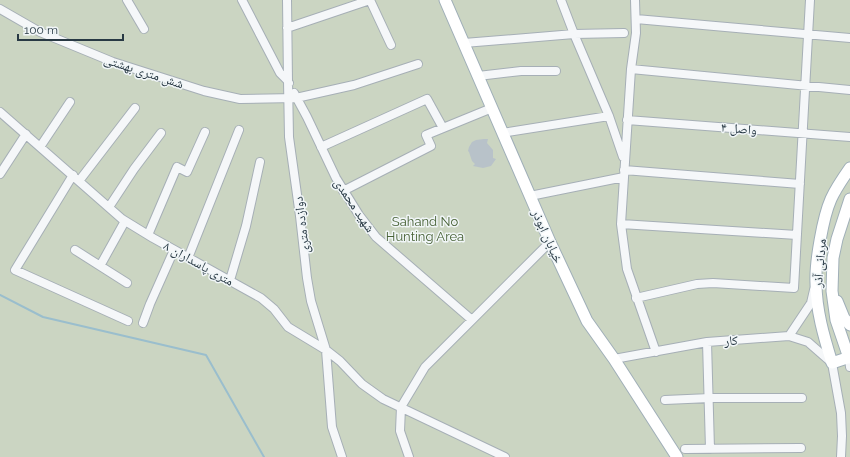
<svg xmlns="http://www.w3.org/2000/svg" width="850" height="457" font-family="Raleway,'Noto Naskh Arabic',sans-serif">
	<rect width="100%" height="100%" fill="#e1e7eb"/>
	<path fill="#cbd5c2" d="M0,0H850V457H0Z"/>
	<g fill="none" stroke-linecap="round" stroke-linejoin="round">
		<path stroke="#9abecd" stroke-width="2" d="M0,295L43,317L206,355L264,457"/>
	</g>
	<path fill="#b8c2c9" d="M484,139H488L487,143L493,150V158L496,159L491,166L483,168L473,166L475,164L472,161L469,152L468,151L469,147L472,142L476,140Z"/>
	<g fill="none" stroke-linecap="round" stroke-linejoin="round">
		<defs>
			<path id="minor" d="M127,0L144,29
				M242,0L280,73L288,81L289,137L300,216L307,278L311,301L326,350L332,427L342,457
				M287,0L288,81L289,83
				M370,0L391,45
				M561,0L574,34L609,116L623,157
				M635,0L636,33L631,69L621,224L627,269L656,352
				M0,9L40,32L113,62L204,91L240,99L296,98L354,85L418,64
				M636,19L850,38
				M287,28L370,0
				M464,43L574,34L624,33
				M631,69L850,90
				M478,76L521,71H556
				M294,93L307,117L336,178L359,215L376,237L472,320
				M0,112L122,219L153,238L261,298L274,309L288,327L326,350L340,361L362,384L383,399L505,457
				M627,120L850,137
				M502,133L609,116
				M40,147L70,102
				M321,147L427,99L443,128
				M624,170L800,184
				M0,174L26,134
				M73,175L15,270L128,321
				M79,181L135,108
				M343,191L431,146L426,135L492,108
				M530,196L624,177
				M109,207L134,169L161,133
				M621,224L797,235
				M148,235L177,167L187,172L205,132
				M75,250L127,283
				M188,258L239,130
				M100,266L125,221
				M230,280L246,226L260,162
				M636,298L697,284L713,283L794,288L810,0
				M143,323L150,304L174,250
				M789,336L811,303L814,290
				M707,342L710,449
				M849,358L850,367
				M614,359L707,342L789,336L808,342L832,363L841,413L842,436L841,457
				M665,400L710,398H802
				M685,449L801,448
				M409,457L400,431L401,407L425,367L550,242"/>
			<path id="major" d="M445,0L550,242L587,321L614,359L677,457
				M850,168C843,178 836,188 831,199C823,217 815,262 816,283C816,310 824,337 832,363L850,357
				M837,301L844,318L850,325
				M849,358L836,320L832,291L833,258L837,239L850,199"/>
		</defs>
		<use href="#minor" stroke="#a6afb6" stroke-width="10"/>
		<use href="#major" stroke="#a0afb8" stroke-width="13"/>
		<use href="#minor" stroke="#f5f7f9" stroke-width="8"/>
		<use href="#major" stroke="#fff" stroke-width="11"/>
	</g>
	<g text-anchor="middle" stroke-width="3" stroke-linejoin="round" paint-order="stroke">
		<g font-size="13" fill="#283944" stroke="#f1f6f8">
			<text transform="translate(144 71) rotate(18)" y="5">شش متری بهشتی</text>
			<text transform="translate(739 128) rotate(5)" y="5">واصل ۴</text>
			<text transform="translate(355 205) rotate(56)" y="5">شهید محمدی</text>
			<text transform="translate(301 225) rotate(-97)" y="5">دوازده متری</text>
			<text transform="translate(548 236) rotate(66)" y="5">خیابان ابوذر</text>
			<text transform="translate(199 263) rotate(29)" y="5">۸ متری پاسداران</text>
			<text transform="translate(819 263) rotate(-85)" y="5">مردانی آذر</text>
			<text transform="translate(731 340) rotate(-4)" y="5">کار</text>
		</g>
		<g font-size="13" fill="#476135" stroke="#f1f6f8">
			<text x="425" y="226">Sahand No<tspan x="425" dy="15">Hunting Area</tspan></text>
		</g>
	</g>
	<path d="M18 34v6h105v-6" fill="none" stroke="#283944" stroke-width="2"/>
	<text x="24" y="34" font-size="12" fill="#283944" stroke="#f1f6f8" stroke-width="3" paint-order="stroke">100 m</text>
</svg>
